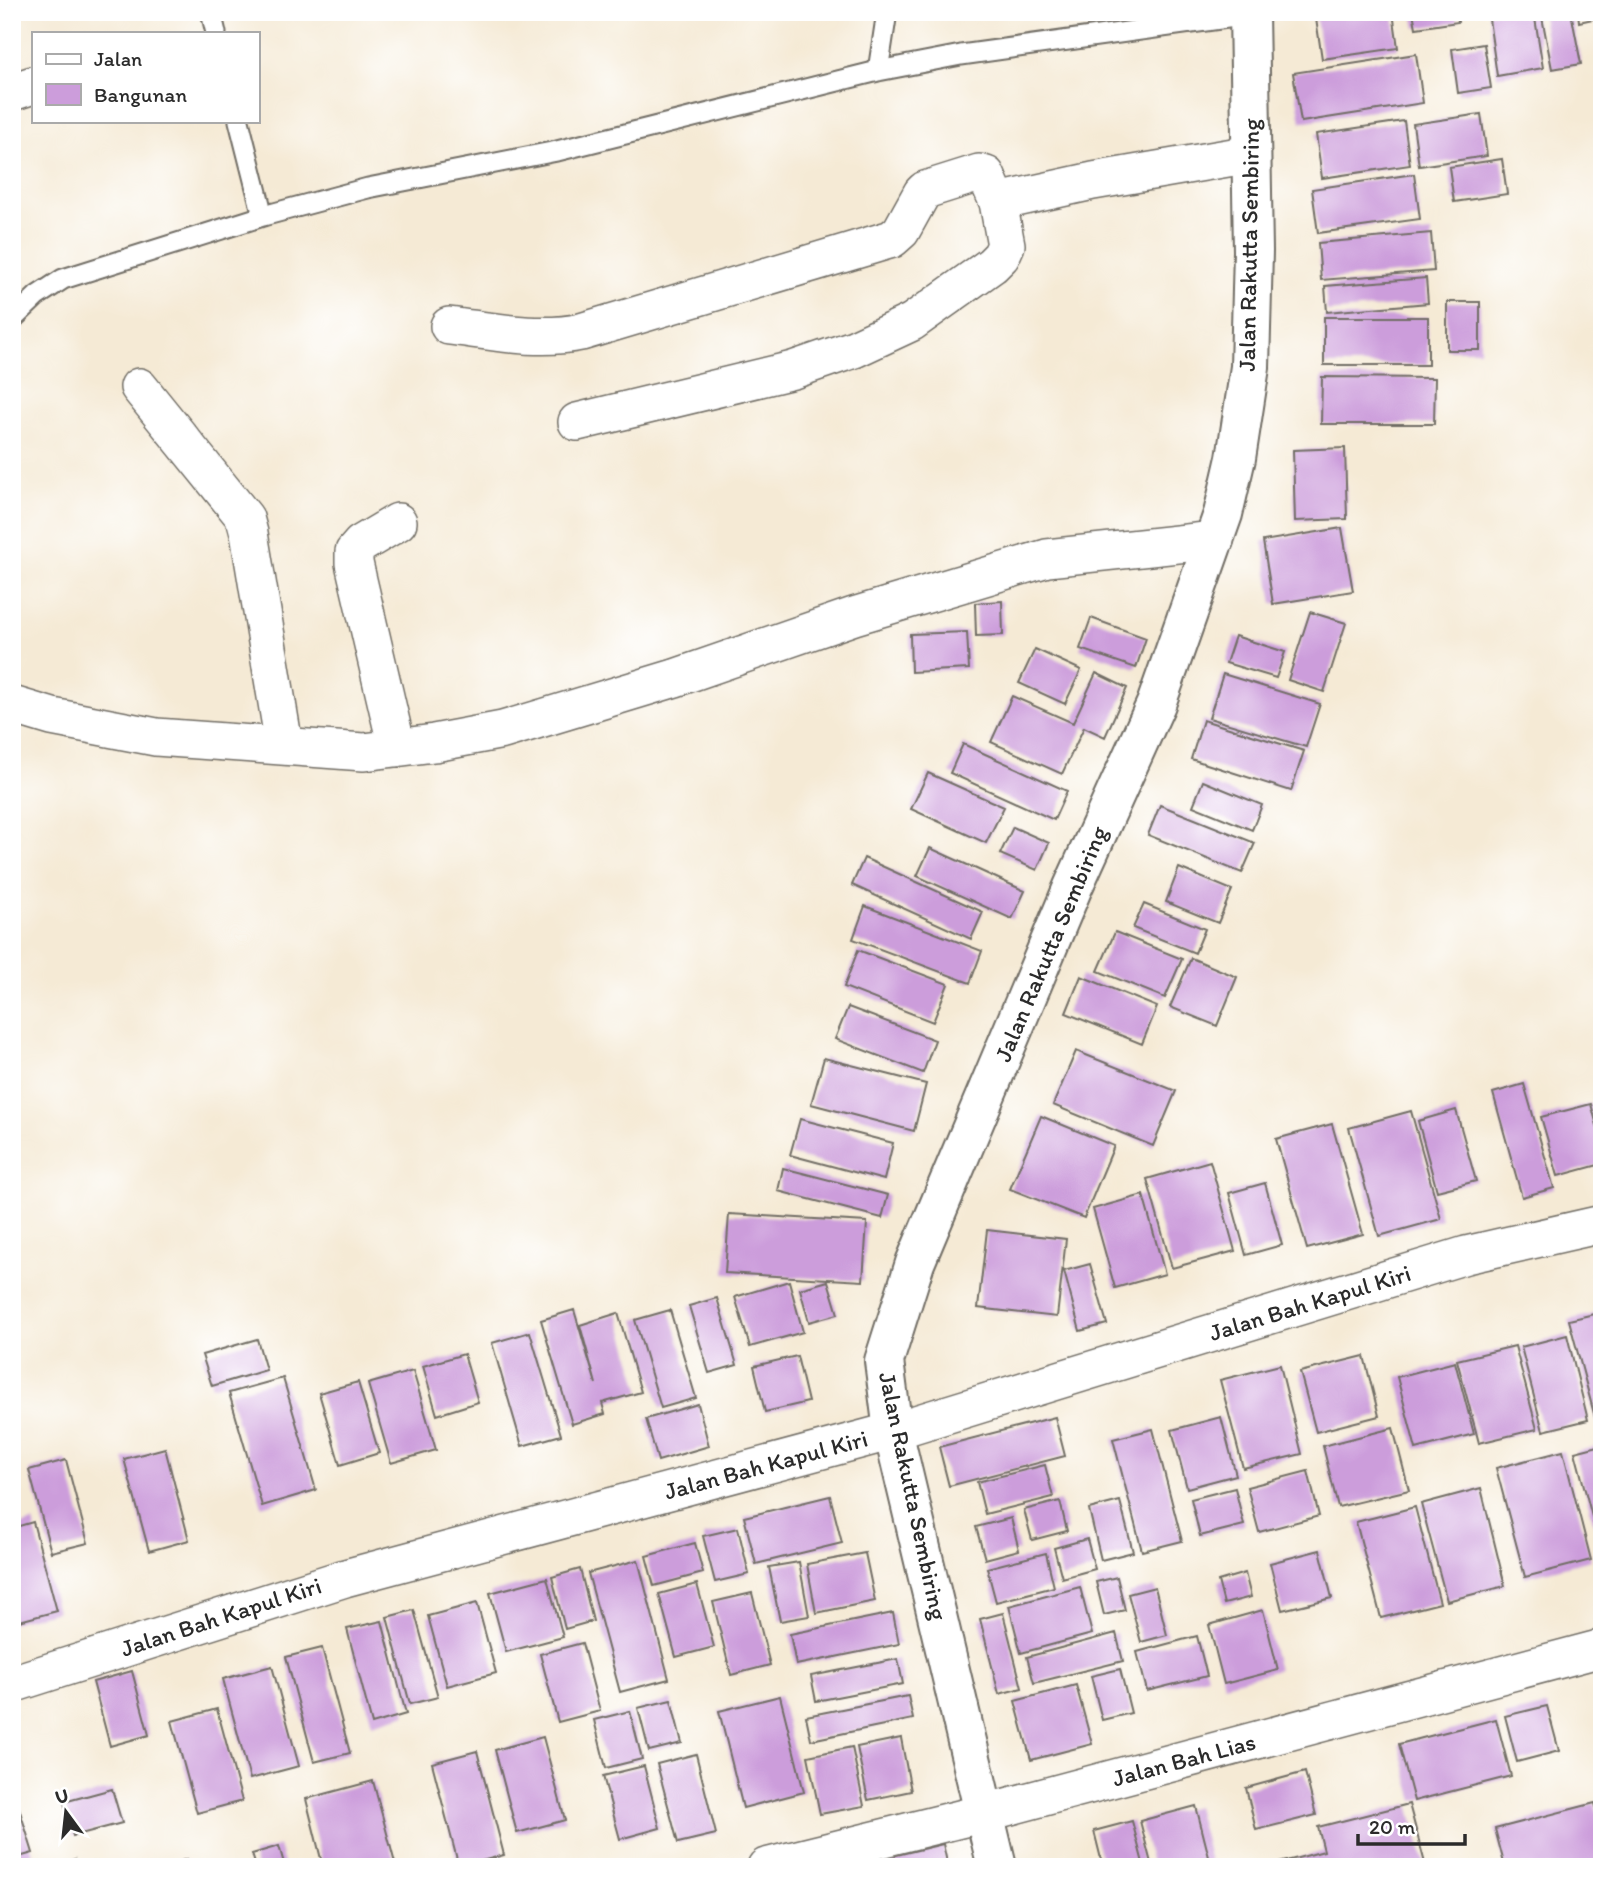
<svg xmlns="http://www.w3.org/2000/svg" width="1614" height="1879" font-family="Itim,sans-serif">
	<rect width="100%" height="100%" fill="#fff"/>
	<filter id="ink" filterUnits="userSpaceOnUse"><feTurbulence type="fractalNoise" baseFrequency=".0143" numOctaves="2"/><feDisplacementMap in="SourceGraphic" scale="14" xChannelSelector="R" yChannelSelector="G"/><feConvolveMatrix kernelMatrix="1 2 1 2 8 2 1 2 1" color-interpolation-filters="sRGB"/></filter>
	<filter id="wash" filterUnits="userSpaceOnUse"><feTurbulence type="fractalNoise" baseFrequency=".00686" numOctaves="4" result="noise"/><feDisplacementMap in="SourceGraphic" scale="28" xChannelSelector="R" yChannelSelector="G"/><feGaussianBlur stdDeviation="1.57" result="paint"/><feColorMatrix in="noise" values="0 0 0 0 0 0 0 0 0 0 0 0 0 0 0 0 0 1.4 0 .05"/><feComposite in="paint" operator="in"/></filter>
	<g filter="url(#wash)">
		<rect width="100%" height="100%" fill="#f5ead5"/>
		<g id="blocks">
			<path fill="#cc9ddb" d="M1315,12H1393L1398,48L1322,59Z
				M1413,12H1457L1458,22L1416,28Z
				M1488,12H1534L1543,68L1497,76Z
				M1541,12H1571L1581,64L1552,69Z
				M1578,12H1602V17L1579,22Z
				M1484,44L1491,88L1458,93L1452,49Z
				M1416,54L1423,103L1301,122L1293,73Z
				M1481,114L1487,156L1419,166L1413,124Z
				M1404,121L1410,165L1322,178L1316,134Z
				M1502,159L1507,194L1454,202L1449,167Z
				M1414,174L1420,219L1318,233L1312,189Z
				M1431,233L1434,271L1321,280L1318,243Z
				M1426,278L1428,303L1327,312L1325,286Z
				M1447,302H1480V350H1447Z
				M1324,317H1428V365H1324Z
				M1322,377L1435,378L1434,424H1321Z
				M1345,448L1347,519L1295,521L1293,450Z
				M1342,528L1353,591L1273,604L1263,541Z
				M1002,601L1003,635L976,636L975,603Z
				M1310,612L1346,623L1324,692L1288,680Z
				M1091,618L1146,638L1136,668L1080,649Z
				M967,632L969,669L911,672L910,634Z
				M1235,636L1285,652L1276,678L1226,663Z
				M1035,649L1081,670L1065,704L1019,683Z
				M1096,673L1127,688L1105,737L1084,727L1062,774L991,742L1012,696L1073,723Z
				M1223,674L1320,704L1306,747L1209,718Z
				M1203,720L1304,751L1291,791L1191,759Z
				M963,744L1067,791L1054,820L950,773Z
				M928,773L1004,807L986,843L911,809Z
				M1203,781L1262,805L1252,830L1193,806Z
				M1160,805L1255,843L1242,873L1148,835Z
				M1013,827L1049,843L1037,870L1000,854Z
				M930,848L1025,891L1012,919L917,876Z
				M864,858L983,912L971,939L852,885Z
				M1179,868L1232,890L1218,923L1166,902Z
				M1144,904L1205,929L1195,953L1133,928Z
				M865,906L982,951L970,983L853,939Z
				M1115,932L1182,959L1165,998L1098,971Z
				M858,950L948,984L933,1022L844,987Z
				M1191,958L1237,977L1217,1026L1170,1007Z
				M1081,976L1157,1007L1142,1044L1066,1013Z
				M848,1007L935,1040L923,1073L835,1039Z
				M1076,1051L1176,1091L1153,1146L1053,1105Z
				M824,1058L926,1084L914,1131L811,1104Z
				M1524,1084L1554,1188L1522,1197L1493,1093Z
				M1591,1104L1602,1143V1164L1558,1176L1541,1117Z
				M1456,1110L1476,1181L1437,1191L1418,1121Z
				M1411,1111L1441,1219L1379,1236L1349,1128Z
				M1041,1116L1114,1146L1084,1218L1010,1189Z
				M800,1119L893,1143L884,1180L790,1155Z
				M1332,1124L1363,1234L1307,1249L1276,1139Z
				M1210,1161L1235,1251L1172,1268L1147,1179Z
				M783,1168L888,1195L882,1218L778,1191Z
				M1265,1183L1282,1245L1246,1255L1229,1193Z
				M1143,1195L1165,1274L1115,1288L1093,1209Z
				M729,1214L867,1222L863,1281L725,1273Z
				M987,1230L1066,1239L1057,1317L978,1308Z
				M1090,1264L1107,1324L1080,1331L1064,1271Z
				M789,1281L803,1332L750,1347L735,1297Z
				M828,1281L838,1314L809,1322L800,1289Z
				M717,1298L737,1365L709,1373L689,1306Z
				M574,1310L596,1384L580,1325L618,1313L641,1392L602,1403L605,1414L572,1424L541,1320Z
				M670,1310L696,1398L661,1408L635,1320Z
				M1602,1312V1420L1596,1421L1569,1320Z
				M530,1332L561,1435L522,1446L492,1343Z
				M1567,1335L1588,1420L1543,1431L1521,1347Z
				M257,1339L266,1370L212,1386L202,1355Z
				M1515,1346L1537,1429L1479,1443L1457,1360Z
				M464,1354L478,1402L437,1415L423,1366Z
				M797,1356L808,1402L765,1412L754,1366Z
				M1364,1356L1379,1416L1316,1432L1300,1372Z
				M1455,1362L1474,1434L1416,1449L1397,1377Z
				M1280,1365L1302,1454L1243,1468L1220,1380Z
				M413,1371L436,1450L391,1463L368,1384Z
				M283,1378L316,1490L262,1506L229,1393Z
				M358,1382L379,1453L340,1465L319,1393Z
				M698,1404L709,1446L658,1461L646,1419Z
				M1055,1417L1065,1456L949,1486L939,1447Z
				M1221,1417L1236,1475L1187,1488L1172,1430Z
				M1393,1428L1409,1490L1338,1507L1323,1446Z
				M1153,1429L1182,1541L1142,1551L1113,1439Z
				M1602,1445V1551H1601L1575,1452Z
				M165,1448L189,1540L149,1551L124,1459Z
				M1563,1451L1591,1560L1525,1577L1496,1468Z
				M66,1460L88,1543L51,1552L29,1470Z
				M1045,1465L1053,1497L985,1514L977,1482Z
				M1308,1471L1319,1516L1259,1532L1247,1487Z
				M1235,1488L1244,1525L1200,1536L1191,1499Z
				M1481,1488L1505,1586L1447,1601L1421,1504Z
				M830,1496L842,1543L756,1564L744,1517Z
				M1060,1501L1067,1531L1032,1540L1024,1510Z
				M1120,1501L1133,1552L1101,1560L1089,1509Z
				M1415,1507L1440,1603L1381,1618L1356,1522Z
				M1011,1518L1019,1550L985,1559L976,1527Z
				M33,1522L57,1611L12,1623V1528Z
				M738,1528L749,1574L715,1582L703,1536Z
				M1087,1539L1095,1569L1062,1578L1054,1548Z
				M695,1543L703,1573L654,1586L646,1556Z
				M1320,1550L1332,1598L1282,1610L1270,1563Z
				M865,1553L875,1601L816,1613L807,1564Z
				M1046,1553L1054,1587L996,1602L987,1568Z
				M638,1560L669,1679L620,1692L588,1573Z
				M799,1562L809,1616L780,1621L769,1567Z
				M580,1569L593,1621L565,1629L552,1577Z
				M1245,1573L1251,1597L1224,1604L1218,1581Z
				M1117,1577L1125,1610L1104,1615L1096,1582Z
				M547,1578L563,1637L506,1652L490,1593Z
				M697,1584L714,1647L676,1657L659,1594Z
				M1080,1587L1092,1634L1021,1653L1009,1606Z
				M1155,1587L1167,1635L1141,1642L1128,1594Z
				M752,1593L770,1665L731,1675L713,1602Z
				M477,1603L496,1673L447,1686L428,1616Z
				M414,1610L438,1697L410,1704L387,1617Z
				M1263,1610L1278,1670L1224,1684L1209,1625Z
				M893,1613L899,1644L796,1665L790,1634Z
				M1003,1613L1022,1688L999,1694L980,1619Z
				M382,1621L406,1714L372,1724L347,1629Z
				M1116,1633L1123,1661L1034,1683L1027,1657Z
				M1197,1636L1207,1676L1147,1691L1137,1652Z
				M582,1643L600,1711L558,1722L540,1654Z
				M322,1648L350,1753L314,1762L286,1657Z
				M898,1659L903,1684L816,1701L811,1676Z
				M272,1666L299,1766L250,1779L223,1679Z
				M1120,1669L1131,1713L1102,1720L1091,1676Z
				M132,1671L149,1735L110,1746L93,1682Z
				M1076,1685L1092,1744L1031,1760L1015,1701Z
				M780,1696L804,1792L743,1808L719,1711Z
				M908,1696L913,1719L811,1740L806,1716Z
				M671,1700L682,1743L649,1751L638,1708Z
				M1547,1706L1559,1751L1517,1762L1505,1716Z
				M217,1709L242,1801L197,1813L172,1721Z
				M630,1711L642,1759L606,1768L594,1720Z
				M1496,1719L1511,1776L1414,1801L1399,1744Z
				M543,1737L565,1820L517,1833L495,1750Z
				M901,1738L911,1791L868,1800L857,1747Z
				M852,1747L864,1806L820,1814L808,1756Z
				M477,1751L504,1855L459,1867L432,1763Z
				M696,1754L716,1834L678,1843L657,1764Z
				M644,1766L660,1828L620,1839L603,1776Z
				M1305,1772L1316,1815L1256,1830L1246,1788Z
				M373,1781L396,1867H323L306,1799Z
				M112,1789L122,1823L73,1836L64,1802Z
				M15,1795L33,1853L12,1859V1796Z
				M1595,1803L1602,1828V1867H1505L1495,1829Z
				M1409,1804L1426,1867H1264L1324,1851L1318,1827Z
				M1196,1806L1211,1865L1205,1867H1152L1140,1821Z
				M1132,1821L1144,1867H1103L1094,1831Z
				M943,1844L948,1867H864L863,1863Z
				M279,1846L285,1867H256L252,1854Z
				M75,1859L77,1867H52V1866Z
				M187,1859L189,1867H165V1866Z"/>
		</g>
	</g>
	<g filter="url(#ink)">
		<use href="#blocks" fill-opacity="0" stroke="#726e66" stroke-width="2"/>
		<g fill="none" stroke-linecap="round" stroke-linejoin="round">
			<defs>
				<path id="lane" d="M211,12L216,33
					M878,71L887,12
					M239,121L263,216
					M12,320L37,296L63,279L263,216L368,188L557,151L878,71L961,55L1249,15"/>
				<path id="street" d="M12,92L33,85
					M449,326C491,331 540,341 581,332L892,239L901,231L922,193L925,190L979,173L986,175L998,202L1093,181L1251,154
					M139,387L245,518L249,533L284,745
					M577,422L793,370L854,349L912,322L992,265L1001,256L1006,245L998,202
					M12,705L52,717L156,737L364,752L434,743L503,730L675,678L854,616L1047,558L1215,540
					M397,748L354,563V552L361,544L398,522
					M12,1684L345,1578L893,1431L1466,1255L1602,1224
					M766,1867L984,1813L1602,1648"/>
				<path id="secondary" d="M997,1867L893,1431L884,1361L915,1263L1073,887L1156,704L1223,514L1236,458L1250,367L1253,251L1249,12"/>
			</defs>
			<use href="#lane" stroke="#726e66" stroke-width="23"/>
			<use href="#street" stroke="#726e66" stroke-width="40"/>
			<use href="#secondary" stroke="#726e66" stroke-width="42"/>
			<use href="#lane" stroke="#fff" stroke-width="19"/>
			<use href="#street" stroke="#fff" stroke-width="37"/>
			<use href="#secondary" stroke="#fff" stroke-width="38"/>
		</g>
	</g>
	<g text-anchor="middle" stroke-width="6" stroke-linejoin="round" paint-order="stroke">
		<g font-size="24" fill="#2b2b2b" stroke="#fff">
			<text transform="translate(1249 245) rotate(-89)" y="8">Jalan Rakutta Sembiring</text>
			<text transform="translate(1051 944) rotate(-67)" y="8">Jalan Rakutta Sembiring</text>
			<text transform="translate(1310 1303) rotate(-17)" y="8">Jalan Bah Kapul Kiri</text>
			<text transform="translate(766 1465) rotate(-15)" y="8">Jalan Bah Kapul Kiri</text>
			<text transform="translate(913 1496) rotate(78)" y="8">Jalan Rakutta Sembiring</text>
			<text transform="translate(221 1617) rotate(-18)" y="8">Jalan Bah Kapul Kiri</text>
			<text transform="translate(1184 1760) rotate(-15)" y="8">Jalan Bah Lias</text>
		</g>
	</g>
	<rect width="1614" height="1879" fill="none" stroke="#fff" stroke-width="42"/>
	<rect x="32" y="32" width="228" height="91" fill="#ffffff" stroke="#aaaaaa" stroke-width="2"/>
	<rect x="46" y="54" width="35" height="10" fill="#ffffff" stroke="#aaaaaa" stroke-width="2"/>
	<text x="94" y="66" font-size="21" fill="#2b2b2b">Jalan</text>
	<rect x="46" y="84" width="35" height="21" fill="#cc9ddb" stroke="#aaaaaa" stroke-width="2"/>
	<text x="94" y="102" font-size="21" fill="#2b2b2b">Bangunan</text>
	<g transform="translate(66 1812) rotate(345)" stroke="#ffffff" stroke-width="5" paint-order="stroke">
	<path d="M0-5L12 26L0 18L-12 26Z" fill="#2b2b2b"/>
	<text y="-10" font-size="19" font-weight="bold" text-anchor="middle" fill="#2b2b2b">U</text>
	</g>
	<path d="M1358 1834v10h107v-10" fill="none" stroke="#2b2b2b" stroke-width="3.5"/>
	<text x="1369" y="1834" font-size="21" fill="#2b2b2b" stroke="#ffffff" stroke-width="5" paint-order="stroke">20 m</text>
</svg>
